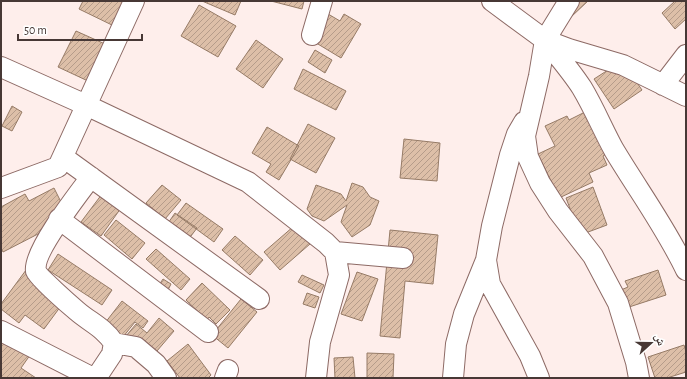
<svg xmlns="http://www.w3.org/2000/svg" width="687" height="379" font-family="'Alegreya Sans','Noto Naskh Arabic',sans-serif">
	<defs>
		<pattern id="building-hatch" width="6" height="6" patternUnits="userSpaceOnUse"><rect width="6" height="6" fill="#ddbfa8"/><path d="M-1 1l2-2M0 6l6-6M5 7l2-2" fill="none" stroke="#b59c8a"/></pattern>
	</defs>
	<rect width="100%" height="100%" fill="#feeeeb"/>
	<path fill="url(#building-hatch)" stroke="#967b66" d="M83,1H125L114,26L79,9Z
		M202,1H241L235,15Z
		M271,1H304L302,9Z
		M556,1H588L571,17Z
		M675,1H686V19L675,29L662,13Z
		M199,5L236,26L218,57L181,36Z
		M323,11L340,21L344,14L361,24L341,58L308,38Z
		M76,31L105,44L88,81L58,67Z
		M256,40L283,59L263,88L236,69Z
		M315,50L332,60L325,73L308,62Z
		M622,61L642,90L614,109L594,79Z
		M303,69L346,91L336,110L294,89Z
		M12,106L22,112L12,131L2,126Z
		M589,110L610,152L603,156L607,165L589,173L593,182L559,198L538,154L555,146L545,126L567,116L569,120Z
		M308,124L335,138L316,173L290,159Z
		M267,127L299,146L279,180L266,172L271,164L252,153Z
		M404,139L440,143L437,181L400,178Z
		M352,183L363,187L370,197L379,201L370,225L352,237L341,222L347,205L324,221L312,216L307,209L316,185L341,194L346,201Z
		M162,185L181,200L165,219L146,203Z
		M593,187L607,225L580,235L566,198Z
		M54,188L69,218L3,252L1,248V207L25,194L29,201Z
		M102,194L121,208L101,236L81,222Z
		M186,203L223,229L214,242L177,215Z
		M175,213L197,228L185,244L164,229Z
		M116,220L145,243L132,259L104,235Z
		M294,226L310,244L280,270L264,252Z
		M390,230L438,235L433,284L405,281L400,338L380,336Z
		M235,236L263,260L250,275L222,250Z
		M156,249L190,279L181,290L146,259Z
		M58,254L112,290L102,305L48,270Z
		M29,266L69,295L44,329L25,315L19,323L1,309V304Z
		M658,270L666,295L626,308L621,290L628,287L625,281Z
		M357,272L378,279L362,321L341,314Z
		M302,275L324,285L320,293L298,282Z
		M163,279L171,284L168,290L159,285Z
		M202,283L230,310L216,324L209,317L207,320L186,300Z
		M307,293L319,297L315,308L303,304Z
		M241,299L257,312L228,348L212,335Z
		M122,301L148,321L143,328L135,322L123,337L105,323Z
		M159,318L174,331L151,358L126,336L136,324L147,333Z
		M1,332L35,348L21,368L36,378H1Z
		M188,344L211,375L208,378H180L167,361Z
		M684,345L686,352V372L667,378H655L648,357Z
		M367,353L394,354L393,378H367Z
		M353,357L355,378H335L334,358Z"/>
	<g fill="none" stroke-linecap="round" stroke-linejoin="round">
		<defs>
			<path id="minor" d="M492,1L545,40L569,49L623,65L686,96
				M569,1L545,40L539,76L525,136L528,157L540,183L558,211L593,256L618,303L636,362L639,378
				M312,35L322,1
				M545,40C558,56 571,71 582,88C594,108 603,130 614,150C638,190 666,228 686,270
				M1,67L86,105L248,182L326,243L335,252L339,275L320,342L316,378
				M663,85L686,55
				M524,122L517,134L510,155L492,226L486,260L490,284L530,356L539,378
				M63,157L259,299
				M91,177C79,193 32,253 36,271C38,277 70,305 77,311C91,323 103,327 114,343L112,354L96,378
				M1,188L58,167L134,1
				M59,219L208,332
				M335,252L403,258
				M1,331L93,378
				M114,343L136,347L156,364L166,378
				M225,378L228,370
				M453,378L456,344L464,314L486,260"/>
		</defs>
		<use href="#minor" stroke="#8d6a65" stroke-width="22"/>
		<use href="#minor" stroke="#fff" stroke-width="20"/>
	</g>
	<rect width="687" height="379" fill="none" stroke="#473835" stroke-width="4"/>
	<g transform="translate(651 343) rotate(69)" stroke="#ffffff" stroke-width="3" paint-order="stroke">
	<path d="M0-3L7 15L0 10L-7 15Z" fill="#473835"/>
	<text y="-6" font-size="11" font-weight="bold" text-anchor="middle" fill="#473835">ش</text>
	</g>
	<path d="M18 34v6h124v-6" fill="none" stroke="#473835" stroke-width="2"/>
	<text x="24" y="34" font-size="12" fill="#473835" stroke="#ffffff" stroke-width="3" paint-order="stroke">50 m</text>
</svg>
